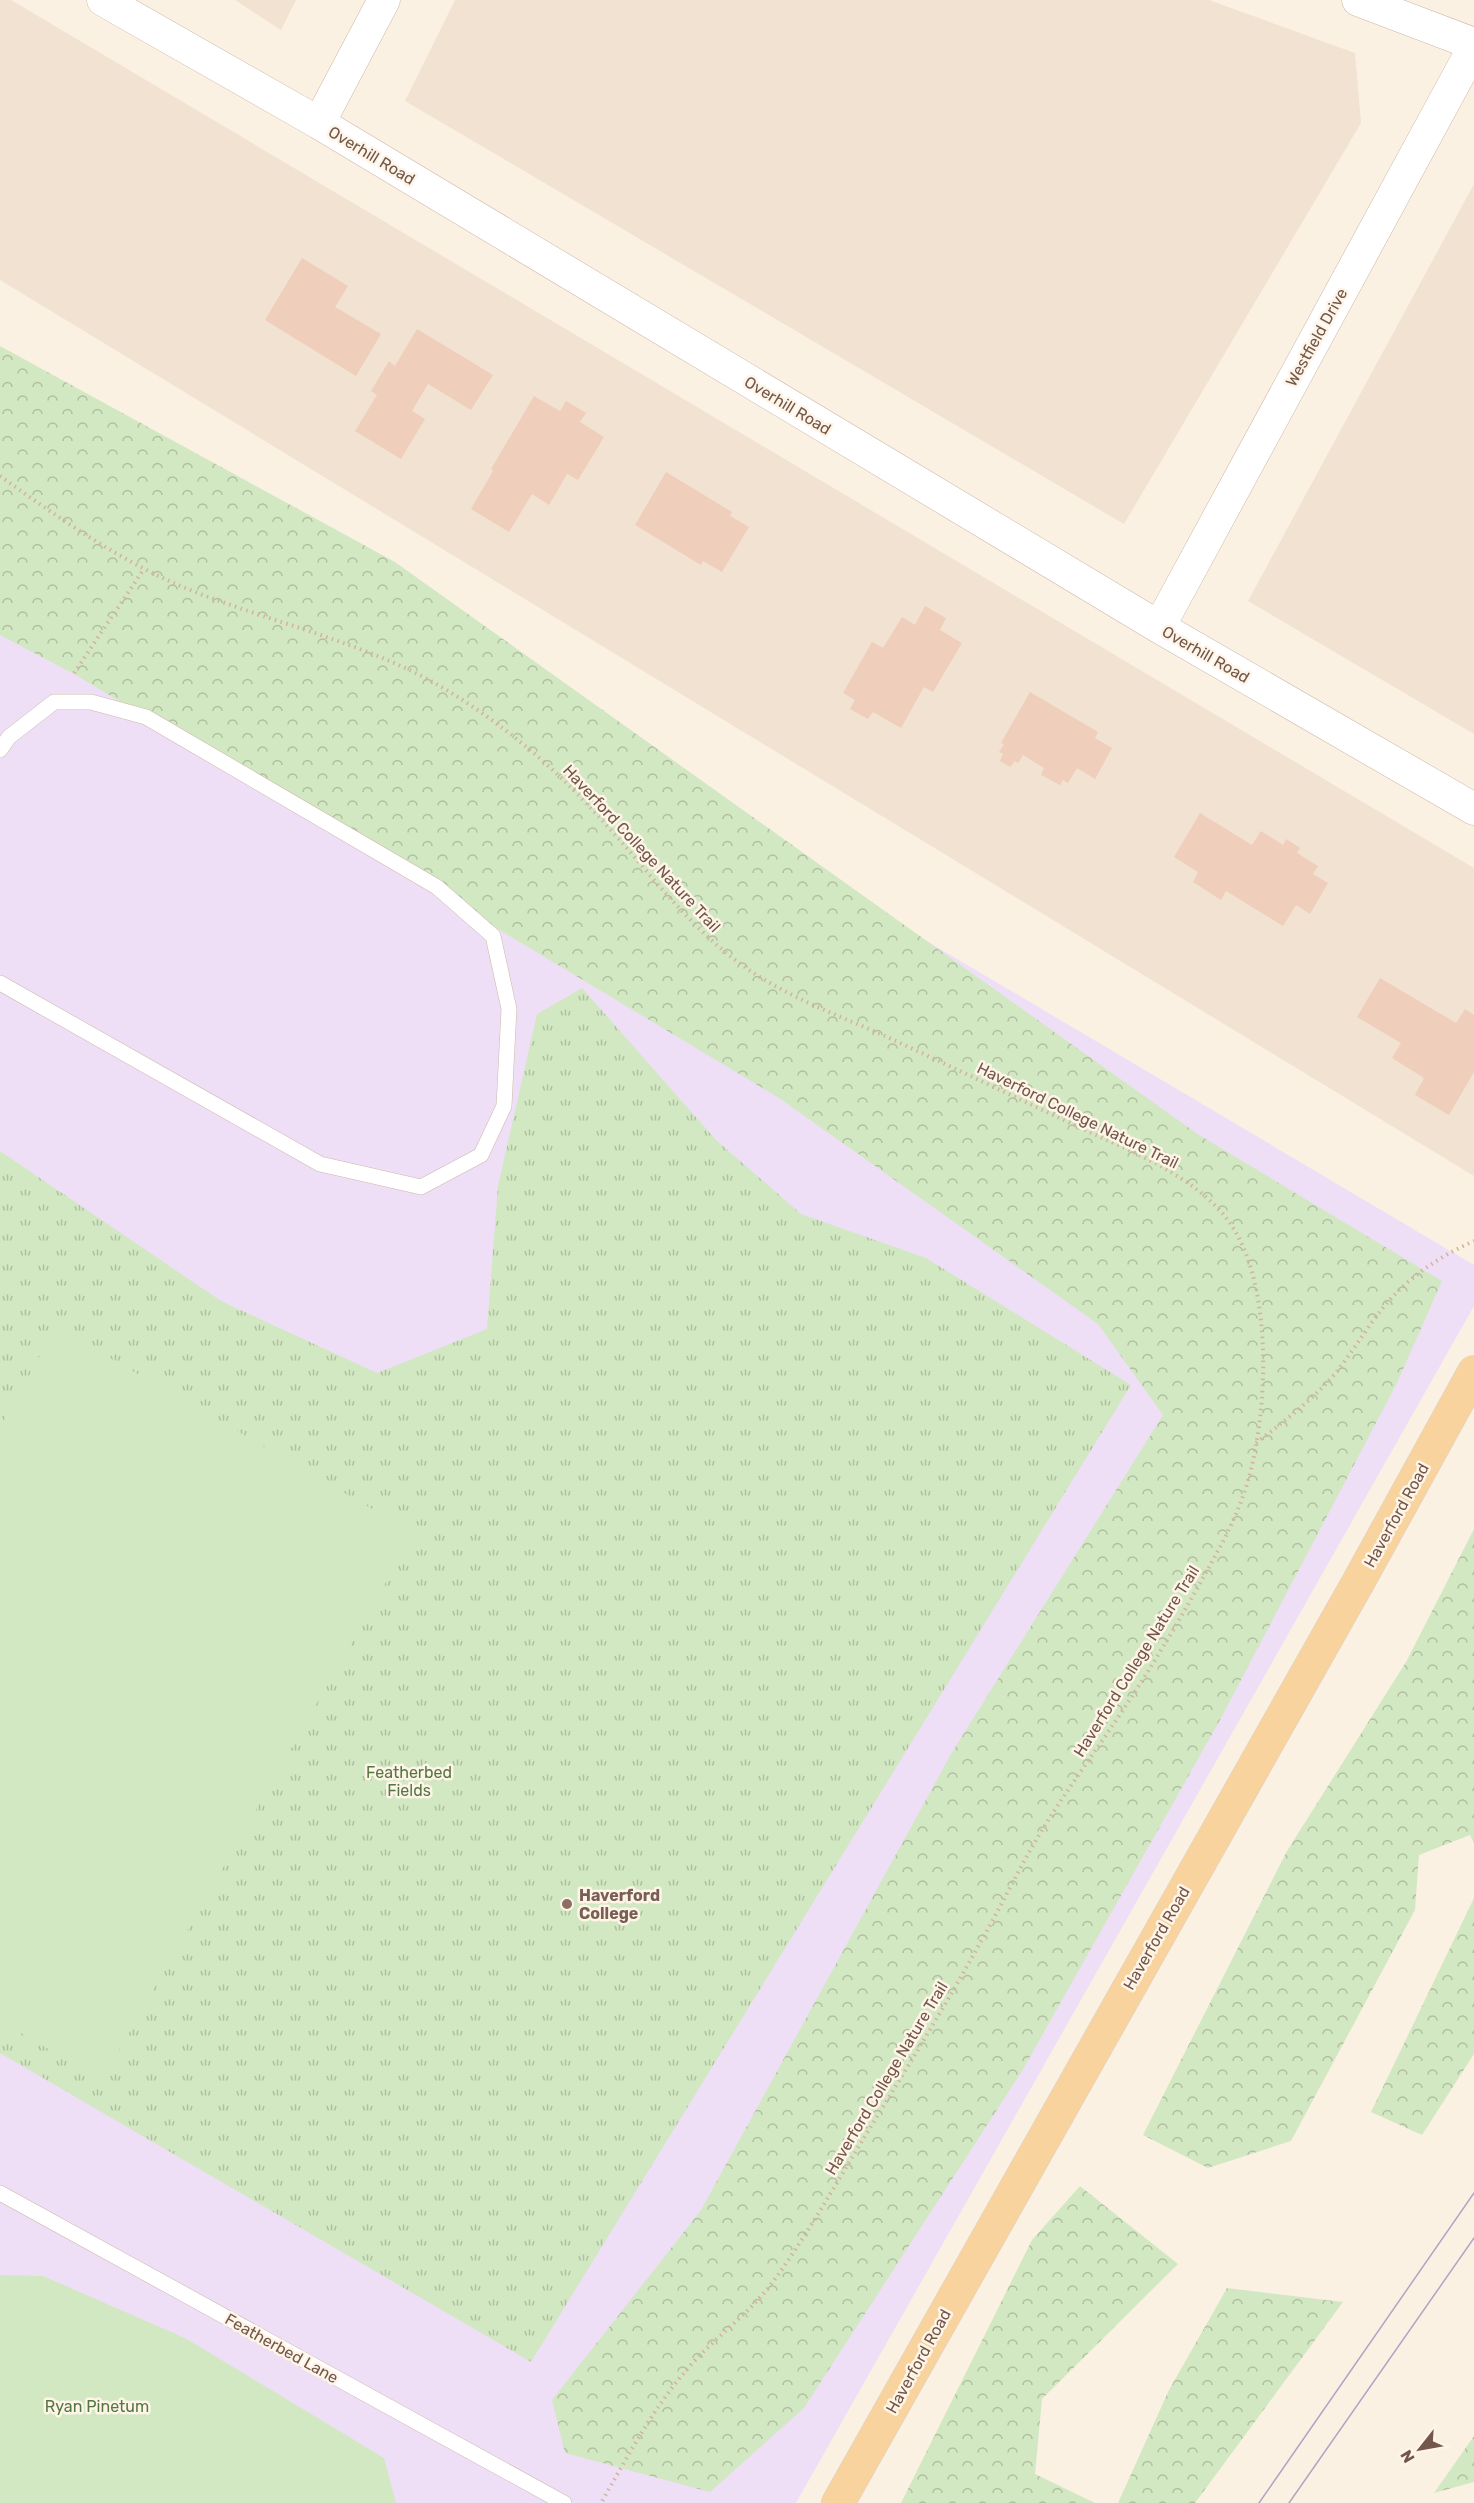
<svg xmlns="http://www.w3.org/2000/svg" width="1474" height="2503" font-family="Rubik,sans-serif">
	<defs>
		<pattern id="forest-crowns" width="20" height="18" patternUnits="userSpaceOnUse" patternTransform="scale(1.5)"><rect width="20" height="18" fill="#d2e8c2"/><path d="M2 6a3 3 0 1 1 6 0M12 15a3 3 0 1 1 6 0" fill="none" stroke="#afbfa0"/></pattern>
		<pattern id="park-tufts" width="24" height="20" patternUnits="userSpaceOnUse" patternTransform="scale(1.5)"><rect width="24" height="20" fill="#d2e8c2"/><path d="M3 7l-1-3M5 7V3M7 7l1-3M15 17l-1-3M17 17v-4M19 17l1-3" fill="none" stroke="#afbfa0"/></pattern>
	</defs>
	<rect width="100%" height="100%" fill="#fbf1e2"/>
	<path fill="#f2e2d1" d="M0,0H11L1474,868V1176L0,280Z
		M235,0H296L281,30Z
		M455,0H1209L1355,53L1361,123L1124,524L405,101Z
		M1474,184V734L1248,601Z"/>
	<path fill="#eedff7" d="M0,392L1474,1265V1306L796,2503H0Z"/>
	<path fill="url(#forest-crowns)" d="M0,346L395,562L1199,1135L1442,1281L1397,1383L1220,1720L1022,2071L804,2408L710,2492L565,2453L552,2400L701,2210L951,1754L1163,1415L1098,1324L779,1098L74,674L0,635Z
		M1474,1529V1843L1470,1835L1419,1855L1415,1910L1291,2141L1208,2168L1143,2135L1287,1851L1406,1662Z
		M1474,1898V2054L1422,2135L1371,2112Z
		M1080,2186L1178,2264L1042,2399L1035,2474L1095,2503H901L1032,2240Z
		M1227,2288L1343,2302L1195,2503H1118L1169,2390Z
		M1474,2436V2482L1434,2493Z"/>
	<path fill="url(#park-tufts)" d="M582,988L717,1141L801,1214L926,1258L1131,1385L531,2362L0,2053V1151L221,1301L377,1373L487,1329L498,1186L537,1014Z"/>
	<path fill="#d2e8c2" d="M56,1327L414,1533L102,2080L0,2021V1427Z
		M0,2275L43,2276L185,2338L384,2458L396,2503H0Z"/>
	<path fill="#efcebb" d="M302,258L348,286L335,307L381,334L356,376L265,320Z
		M417,329L493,375L471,410L428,384L412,411L425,419L401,459L355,431L377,395L371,391L389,361L395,366Z
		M534,396L560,411L566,401L586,413L580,422L604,437L578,480L567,474L549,505L532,494L509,532L471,509L493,471L491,469Z
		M666,472L732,512L730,516L749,527L722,572L703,561L701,565L635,525Z
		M925,606L946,618L940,630L962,643L933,692L924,687L901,728L873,712L868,719L850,709L855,700L843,693L872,642L883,648L902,617L915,625Z
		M1030,692L1098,732L1095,738L1112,748L1095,779L1077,768L1068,783L1063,780L1060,785L1041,775L1044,768L1023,755L1018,763L1015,761L1010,767L1000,761L1003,754L999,752L1004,744L1001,743Z
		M1200,813L1252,845L1261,831L1283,845L1286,839L1300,848L1297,853L1318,866L1313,874L1328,883L1310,914L1296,905L1283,926L1226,891L1221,900L1193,882L1198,872L1174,857Z
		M1380,978L1456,1023L1465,1009L1474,1015V1072L1449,1115L1415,1095L1424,1078L1392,1058L1401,1043L1357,1017Z"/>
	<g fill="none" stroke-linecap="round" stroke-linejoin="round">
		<defs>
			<path id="service" d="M0,750L9,737L54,702H91L146,717L437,887L493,936L509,1009L504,1106L481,1155L421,1187L320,1164L0,983
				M0,2193L564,2503"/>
			<path id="minor" d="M103,0L319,123L1159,627L1474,809
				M1358,0L1474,44
				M319,123L384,0
				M1159,627L1474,47"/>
			<path id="primary" d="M838,2503L1360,1579L1474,1372"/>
		</defs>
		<use href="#service" stroke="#ccb8a9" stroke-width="16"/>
		<use href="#minor" stroke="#ccb8a9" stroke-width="33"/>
		<use href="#primary" stroke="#dad3d0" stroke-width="34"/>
		<path stroke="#d4b29e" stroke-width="4" stroke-dasharray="1.5 4.5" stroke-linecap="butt" d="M0,476C63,521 130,568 203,595C285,626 375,646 450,692C500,723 547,761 587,804C642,861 686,928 752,972C793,999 840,1016 885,1036C952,1067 1019,1099 1085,1130C1133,1152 1187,1173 1223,1214C1275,1274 1269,1412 1247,1484C1237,1517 1220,1548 1203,1578C1179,1621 1154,1663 1127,1704C1100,1745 1070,1785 1044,1827C1021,1864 1002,1905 980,1943C942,2012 900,2079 859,2146C831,2192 804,2240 772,2283C748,2315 715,2337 689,2367C653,2408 628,2456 601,2503
			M74,673L144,569
			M1256,1443C1283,1422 1310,1402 1333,1376C1351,1355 1365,1330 1382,1309C1407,1278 1438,1257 1474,1241"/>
		<use href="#service" stroke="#fff" stroke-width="15"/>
		<use href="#minor" stroke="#fff" stroke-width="32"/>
		<use href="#primary" stroke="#f8d39d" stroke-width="33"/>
		<path stroke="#b3a2c3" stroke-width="1.5" d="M1259,2503L1474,2193
			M1289,2503L1474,2238"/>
	</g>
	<circle fill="#8d6e63" stroke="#fef5e8" stroke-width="2" cx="567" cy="1904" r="6"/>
	<g text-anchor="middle" stroke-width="5" stroke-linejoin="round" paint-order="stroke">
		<g font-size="16" fill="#72574a" stroke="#fef5e8">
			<text transform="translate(372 155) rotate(31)" y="6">Overhill Road</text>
			<text transform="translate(1316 337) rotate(-61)" y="6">Westfield Drive</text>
			<text transform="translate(788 405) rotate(31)" y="6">Overhill Road</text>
			<text transform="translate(1206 654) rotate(30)" y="6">Overhill Road</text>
			<text transform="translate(642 848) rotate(47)" y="6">Haverford College Nature Trail</text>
			<text transform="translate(1078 1115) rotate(26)" y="6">Haverford College Nature Trail</text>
			<text transform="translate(1396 1515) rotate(-61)" y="6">Haverford Road</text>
			<text transform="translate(1136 1661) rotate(-58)" y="6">Haverford College Nature Trail</text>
			<text transform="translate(1156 1938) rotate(-60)" y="6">Haverford Road</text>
			<text transform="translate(886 2078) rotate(-59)" y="6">Haverford College Nature Trail</text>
			<text transform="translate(282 2348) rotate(29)" y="6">Featherbed Lane</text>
			<text transform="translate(918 2361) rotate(-61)" y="6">Haverford Road</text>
		</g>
		<g font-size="16" fill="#547742" stroke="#fef5e8">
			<text x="409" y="1778">Featherbed<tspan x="409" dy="18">Fields</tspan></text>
			<text x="97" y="2412">Ryan Pinetum</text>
		</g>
		<g font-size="16" font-weight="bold" fill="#785e54" stroke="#fef5e8" text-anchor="start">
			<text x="579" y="1901">Haverford<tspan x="579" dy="18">College</tspan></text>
		</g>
	</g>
	<g transform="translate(1420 2449) rotate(239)" stroke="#fef5e8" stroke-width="4.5" paint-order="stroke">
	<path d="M0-4.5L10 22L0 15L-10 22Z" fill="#72574a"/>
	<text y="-9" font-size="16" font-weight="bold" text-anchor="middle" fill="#72574a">N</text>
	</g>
</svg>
